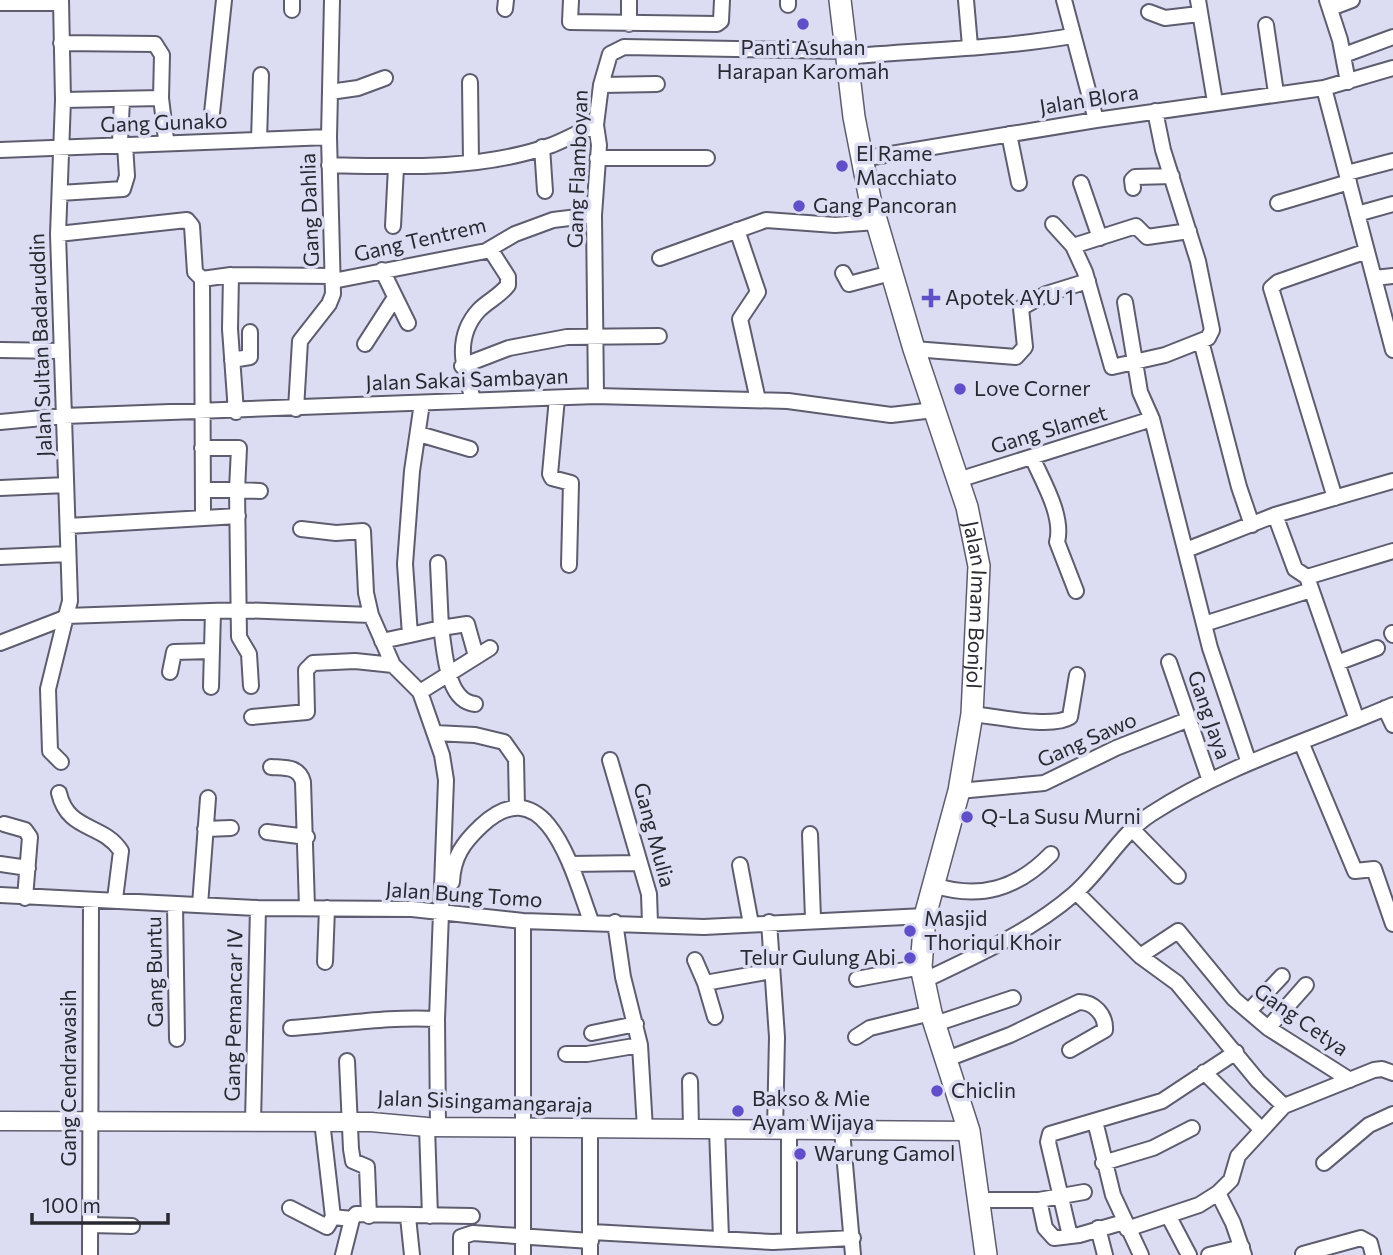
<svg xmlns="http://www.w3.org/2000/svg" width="1393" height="1255" font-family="Commissioner,sans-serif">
	<rect width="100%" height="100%" fill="#dcddf2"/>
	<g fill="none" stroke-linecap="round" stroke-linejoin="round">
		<defs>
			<path id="minor" d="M292,0V10
				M571,0L570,22L717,24L721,21L722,0
				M629,0V24
				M966,0L970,46
				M1064,0L1096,120
				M1198,0L1215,102
				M1327,0L1340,40L1348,82
				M0,3H61
				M788,5V0
				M1331,8L1352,0
				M505,9L506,0
				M1149,12L1165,18L1199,14
				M1266,25L1276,93
				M61,43L155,44L162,55L161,98
				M1344,55L1393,37
				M845,57C920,50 997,49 1072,36
				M470,82L471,162
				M601,85L657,84
				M1324,88L1393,350
				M330,92L358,88L385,78
				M63,100L161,98L166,139
				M212,113L224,0
				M1009,134L1019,183
				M259,140L261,75
				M120,141L122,100
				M542,147L545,191
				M0,150L329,137
				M597,158H707
				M861,159L1096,120L1324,88L1393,68
				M329,165C403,167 482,170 552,145C567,139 581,131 596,125
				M1347,173L1393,161
				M1081,183L1100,238
				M1133,188L1132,180L1135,177L1172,176
				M60,193L123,189L127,176L125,145
				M1278,203L1349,182
				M1357,214L1393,204
				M1053,224L1073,246L1085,272L1112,367L1165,355L1208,338L1212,330L1198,261L1163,150L1155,111
				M393,226L396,167
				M737,230L758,292L740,319L758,400
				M58,234L187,220L192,226L195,272L202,279L231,275L333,276
				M1073,246L1136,226L1147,237L1189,231
				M660,258L766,220L835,225L877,222
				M382,270L408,323
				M843,273L849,284L891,273
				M231,275L230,329L236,412
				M1374,278L1393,276
				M202,279L203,511
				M333,281L486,251L515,234L553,220L594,215
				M1125,302L1140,392L1152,419L1210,648L1249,763
				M1201,341L1239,487L1252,525
				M365,344L394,299
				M914,349L1016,357L1025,347L1021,308L1046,294L1088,281
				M0,350L62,351
				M232,360L250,357V332
				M462,366L509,348L567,337L659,336
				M596,396L594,215L599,145L596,125L601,85L610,54L624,47L844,51
				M557,398L550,474L552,478L571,483L569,565
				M473,399C463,368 454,337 479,310C488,301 501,295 508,285V277L490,249
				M296,409L300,341L329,304L333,294L329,137L332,0
				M0,422L64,416L596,396L788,401L891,415L934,410
				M419,434L470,449
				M202,448H239L237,490L260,491
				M1032,457C1042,480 1064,516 1057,542L1076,591
				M958,480L1152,419
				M0,488L66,485
				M204,490H237L239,637L249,654L251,686
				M1335,498L1271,288L1278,282L1367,251
				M1275,515L1295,569L1307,577L1357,720
				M68,526L238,516
				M301,529L336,533L363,531L366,593L371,615
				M1186,550L1275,515L1393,481
				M0,557L68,554
				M1307,577L1393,551
				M1204,624L1311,590
				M1392,633L1393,635
				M410,635L441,628L438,563
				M382,641L410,635L405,564L412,471L422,403
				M0,643L62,619L66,616L70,601L58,234L63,100L61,0
				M1169,662L1210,781
				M1337,663L1377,648
				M170,672L174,652L212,651
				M211,687L213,611
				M420,692L442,755L446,780L437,1019L438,1127
				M475,704C446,701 445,651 441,628L467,624L476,656
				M1385,708L1393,725
				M972,714C994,716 1052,729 1070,717L1077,675
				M252,717L307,712L306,670L313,663L355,661L393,665
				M435,733L475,735L504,742L516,759L517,807
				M1301,742L1355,871L1374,869L1393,924
				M610,760L649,894L650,923
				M61,762L50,751L48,689L66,616L239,610L371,615L393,665L420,692L490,648
				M271,767C285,768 299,766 303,782L307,907
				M959,791L1044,783L1116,748L1187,720
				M59,793C68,832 103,823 121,851L115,899
				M4,824L25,830L30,837L25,898
				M205,829L231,828
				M1133,830L1178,876
				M267,832L307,837
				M810,834L813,919
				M0,864L28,868
				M570,864L639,863
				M740,865L751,924
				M452,882C453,857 463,843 481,826C547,764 574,876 591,921
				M933,885C980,900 1017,889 1051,854
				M1076,892L1140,956L1177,983L1258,1081L1284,1106L1374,1070L1382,1069L1393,1073
				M0,895L258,908L412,909L523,921L704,927L925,916
				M175,904L177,1039
				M200,905L208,798
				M523,921V1253
				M615,922L623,977L640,1045L645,1129
				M769,922L777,1037L775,1129
				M1140,956L1178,931L1234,999L1268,1028L1350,1080
				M695,960L705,983
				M325,962L327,908
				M857,979L921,967
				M923,981C975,956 1030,932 1074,894C1102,870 1120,834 1151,814C1226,765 1312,740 1393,705
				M1249,1011L1282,976
				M715,1017L705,983L771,971
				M935,1024L1013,998
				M291,1028C341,1025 387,1016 437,1019
				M1268,1028L1306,985
				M592,1033L636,1024
				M856,1037L870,1028L931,1013
				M566,1054H587L640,1045
				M947,1059L1010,1035L1079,1002C1094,1002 1106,1015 1105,1030L1070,1050
				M347,1061L351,1149L353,1161L367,1167L369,1216
				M1204,1072L1261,1129
				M690,1081L691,1129
				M322,1121L333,1217
				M1095,1121L1113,1195L1141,1255
				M253,1122L258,908
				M427,1127L430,1216
				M590,1128V1255
				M717,1129L721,1238
				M842,1130L853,1255
				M1103,1163L1153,1148L1192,1128
				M1324,1163L1369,1125L1393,1114
				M1218,1193L1233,1223L1244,1255
				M980,1200H1039L1084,1192
				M1039,1200L1045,1228L1054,1238L1079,1235L1124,1222
				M290,1208L327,1227L333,1217
				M333,1217L352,1219L356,1214L472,1216
				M408,1217L412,1255
				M1169,1217L1189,1255
				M90,1225L132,1226
				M1098,1228L1105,1255
				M1127,1229L1199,1205L1218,1193L1231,1180L1238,1156L1284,1106
				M592,1232L773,1242L853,1238
				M1070,1236L1048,1142L1050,1134L1162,1101L1236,1052
				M789,1241V1130
				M1303,1254L1361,1238L1370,1243L1373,1255
				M90,1255L91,900
				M343,1255L352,1219
				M461,1255V1237L473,1233L591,1241
				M1209,1255L1242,1247"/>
			<path id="major" d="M0,1121L371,1122L427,1127L969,1131"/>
			<g id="highway">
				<path id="s1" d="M840,0L854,117L870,199L914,349L967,507L979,566L972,714L959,791L925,916L921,967L931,1013L969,1131L986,1255"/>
			</g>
		</defs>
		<use href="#minor" stroke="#5d5d6f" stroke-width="18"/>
		<use href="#major" stroke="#5d5d6f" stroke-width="21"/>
		<use href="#highway" stroke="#5d5d6f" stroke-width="24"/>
		<use href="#minor" stroke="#fff" stroke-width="14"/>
		<use href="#major" stroke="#fff" stroke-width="18"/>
		<use href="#highway" stroke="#fff" stroke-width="21"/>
	</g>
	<g fill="#604fc8" stroke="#dcddf2" stroke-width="2.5">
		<circle cx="803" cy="24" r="7"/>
		<circle cx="842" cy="166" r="7"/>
		<circle cx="799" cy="206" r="7"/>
		<path d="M927.5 287.5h7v7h7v7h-7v7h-7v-7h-7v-7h7z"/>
		<circle cx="960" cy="389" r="7"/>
		<circle cx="967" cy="817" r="7"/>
		<circle cx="910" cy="931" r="7"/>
		<circle cx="910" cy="958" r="7"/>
		<circle cx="937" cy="1091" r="7"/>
		<circle cx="738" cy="1111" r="7"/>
		<circle cx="800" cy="1154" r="7"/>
	</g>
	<g text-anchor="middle" stroke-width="7" stroke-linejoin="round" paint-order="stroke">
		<g font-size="21" fill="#292931" stroke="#dcddf2" text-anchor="start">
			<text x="803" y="55" text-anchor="middle">Panti Asuhan<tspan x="803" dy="24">Harapan Karomah</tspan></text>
			<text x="856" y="161">El Rame<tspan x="856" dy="24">Macchiato</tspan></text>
			<text x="813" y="213">Gang Pancoran</text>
			<text x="945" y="305">Apotek AYU 1</text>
			<text x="974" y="396">Love Corner</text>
			<text x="981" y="824">Q-La Susu Murni</text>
			<text x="924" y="926">Masjid<tspan x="924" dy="24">Thoriqul Khoir</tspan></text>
			<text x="896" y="965" text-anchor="end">Telur Gulung Abi</text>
			<text x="951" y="1098">Chiclin</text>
			<text x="752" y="1106">Bakso &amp; Mie<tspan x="752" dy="24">Ayam Wijaya</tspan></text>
			<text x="814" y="1161">Warung Gamol</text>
		</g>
		<g font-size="21" fill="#292931" stroke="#dcddf2">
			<text transform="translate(1089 100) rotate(-9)" y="7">Jalan Blora</text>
			<text transform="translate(164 123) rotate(-2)" y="7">Gang Gunako</text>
			<text transform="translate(578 169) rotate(-88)" y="7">Gang Flamboyan</text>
			<text transform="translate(310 210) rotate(-92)" y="7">Gang Dahlia</text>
			<text transform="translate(420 240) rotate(-13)" y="7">Gang Tentrem</text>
			<text transform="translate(41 345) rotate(-92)" y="7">Jalan Sultan Badaruddin</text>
			<text transform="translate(467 380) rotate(-2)" y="7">Jalan Sakai Sambayan</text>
			<text transform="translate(1049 430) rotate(-17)" y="7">Gang Slamet</text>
			<text dy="7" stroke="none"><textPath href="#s1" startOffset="623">Jalan Imam Bonjol</textPath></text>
			<text transform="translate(1209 715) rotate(71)" y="7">Gang Jaya</text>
			<text transform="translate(1087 740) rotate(-24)" y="7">Gang Sawo</text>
			<text transform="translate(654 835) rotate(75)" y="7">Gang Mulia</text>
			<text transform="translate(464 895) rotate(4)" y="7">Jalan Bung Tomo</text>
			<text transform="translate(155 972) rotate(-91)" y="7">Gang Buntu</text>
			<text transform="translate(234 1015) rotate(-89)" y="7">Gang Pemancar IV</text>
			<text transform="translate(1301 1020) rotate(35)" y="7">Gang Cetya</text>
			<text transform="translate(69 1078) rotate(-90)" y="7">Gang Cendrawasih</text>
			<text transform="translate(485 1102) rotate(2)" y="7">Jalan Sisingamangaraja</text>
		</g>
	</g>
	<path d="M32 1213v10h136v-10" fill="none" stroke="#292931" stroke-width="3.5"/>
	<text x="42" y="1213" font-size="21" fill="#292931" stroke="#dcddf2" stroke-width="5" paint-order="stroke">100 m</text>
</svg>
